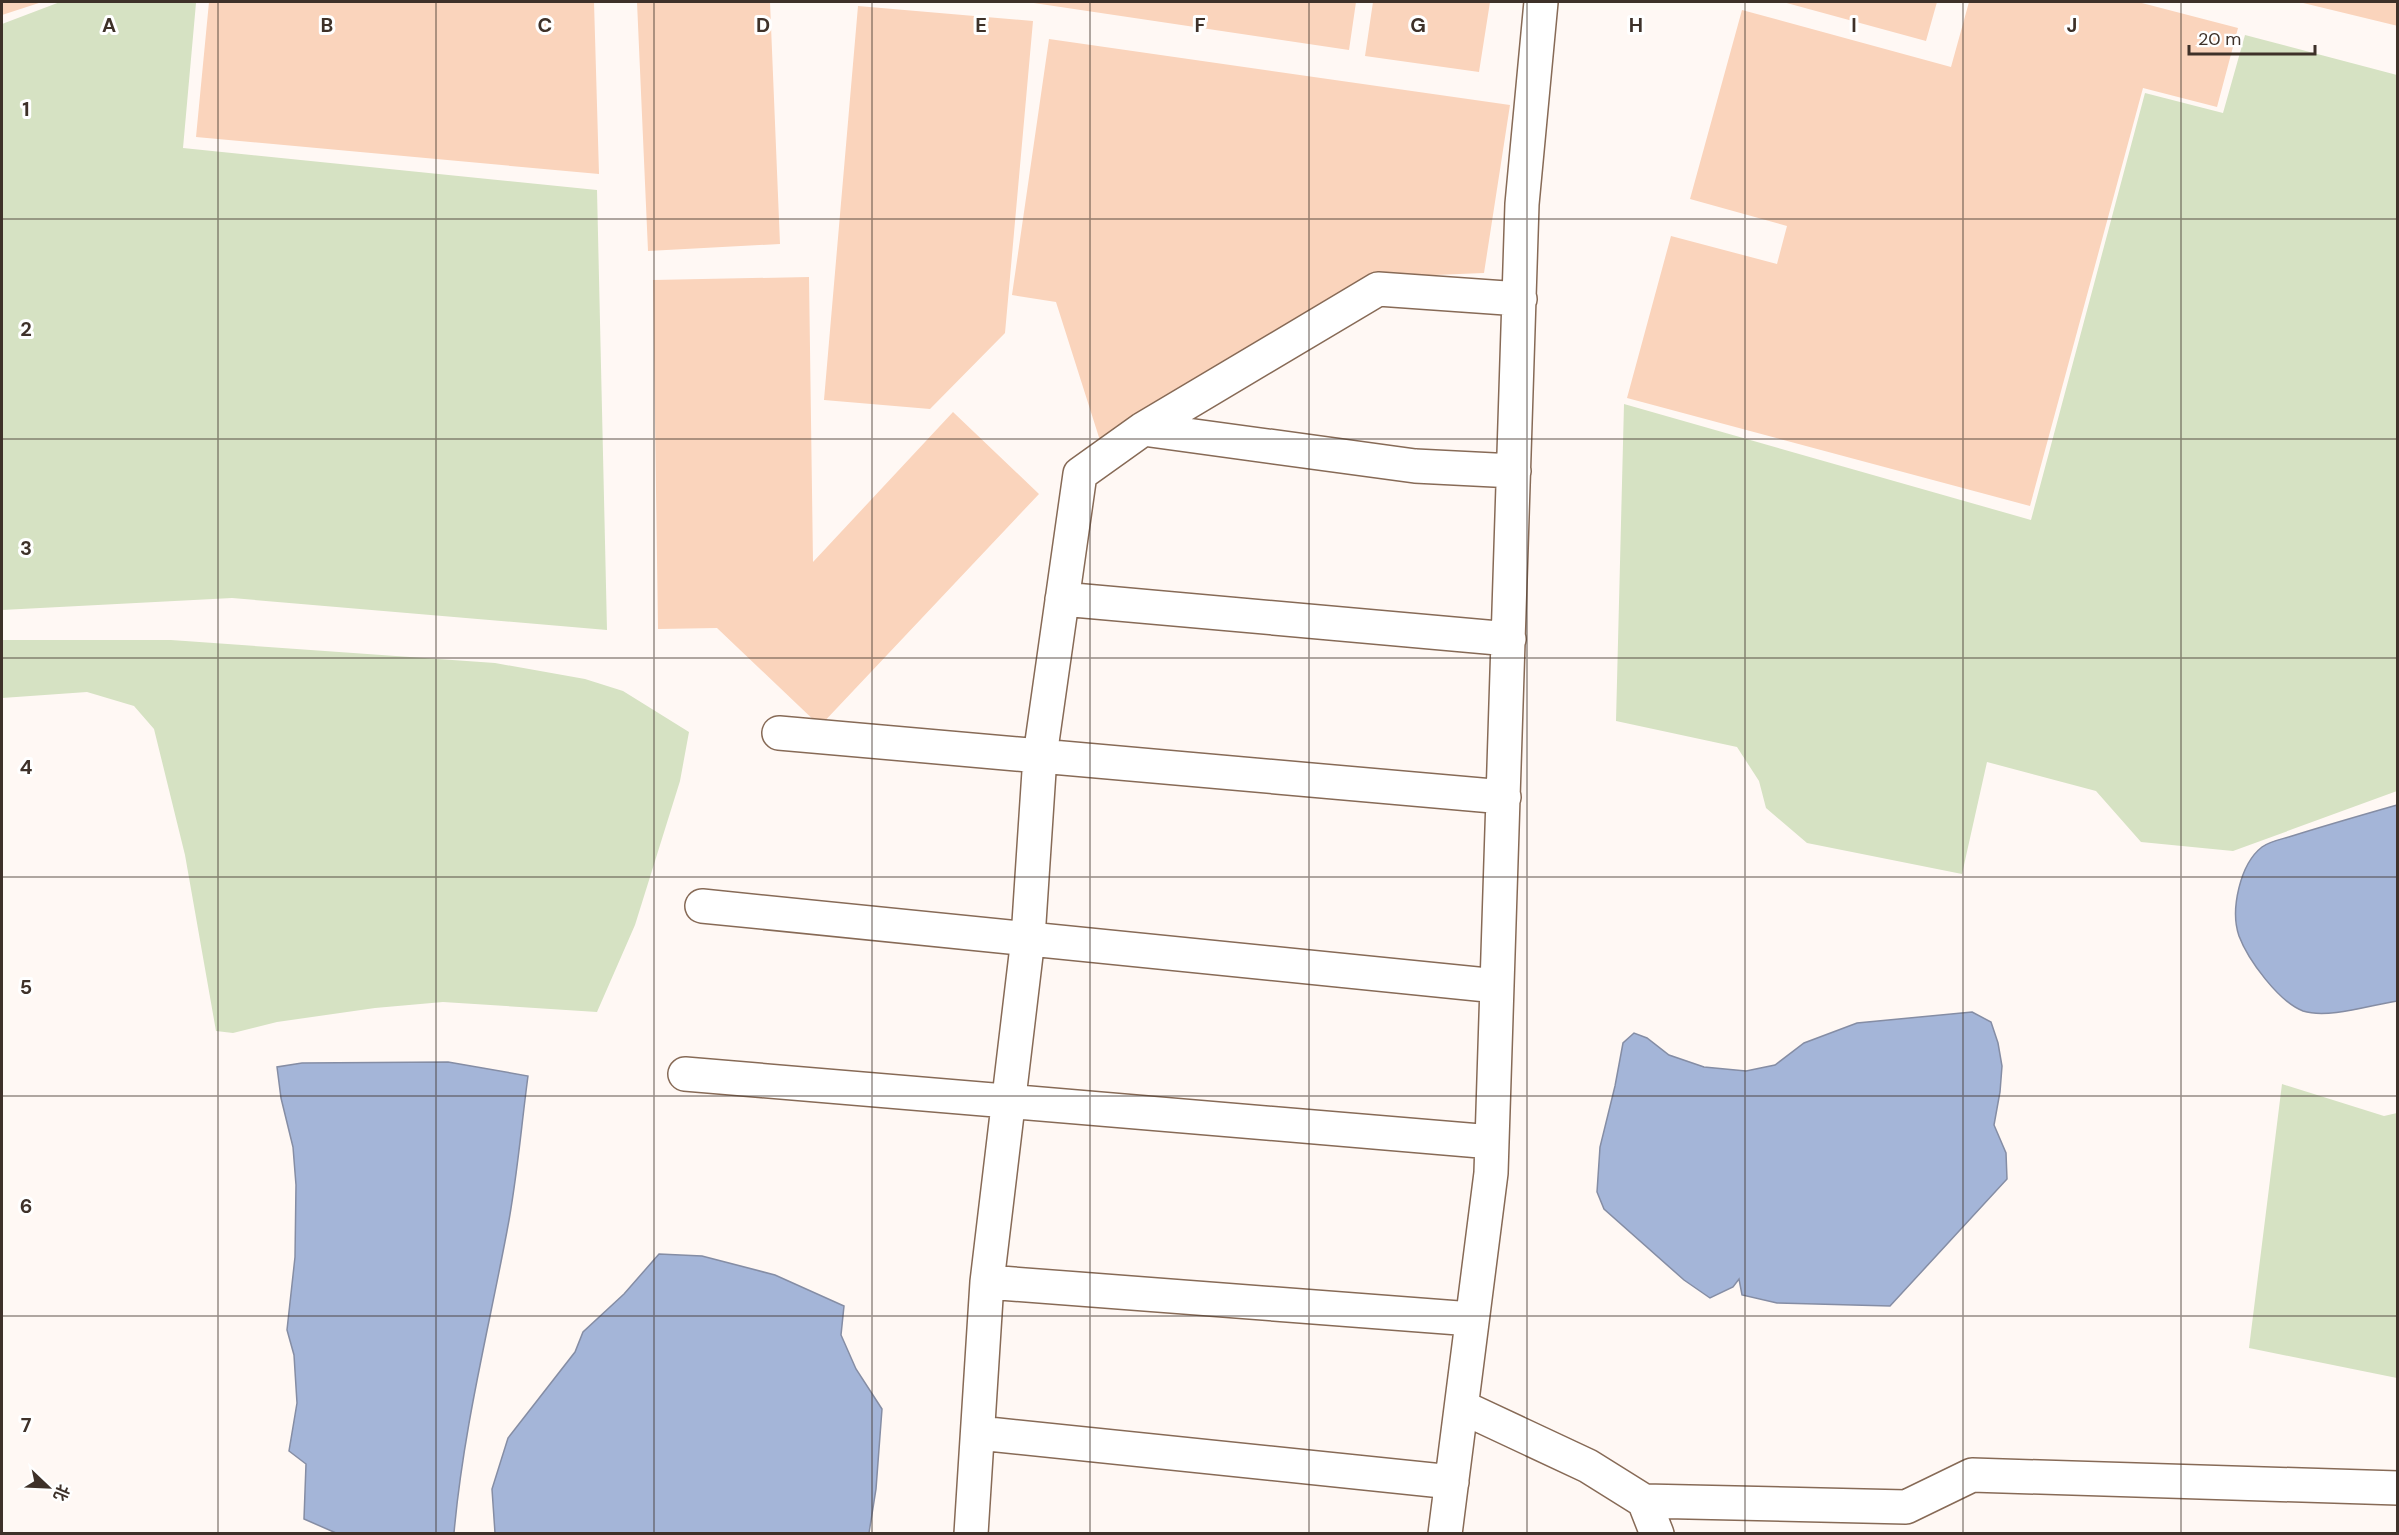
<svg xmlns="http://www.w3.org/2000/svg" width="2399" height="1535" font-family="'DM Sans','Noto Sans SC',sans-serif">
	<rect width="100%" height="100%" fill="#fff8f4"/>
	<path fill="#d6e2c3" d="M60,2L196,3L183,148L597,190L607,630L232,598L2,610V24Z
		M2245,35L2397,75V791L2233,851L2141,842L2096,791L1987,762L1962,874L1807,843L1766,808L1759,781L1737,747L1616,721L1624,404L2031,520L2145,93L2223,113Z
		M2,640H171L495,663L585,679L623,691L689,732L680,781L635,925L597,1012L443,1002L375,1008L277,1022L233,1033L216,1031L185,855L154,729L134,706L87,692L2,698Z
		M2282,1084L2384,1116L2397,1113V1378L2249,1348Z"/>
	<path fill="#a4b5d8" stroke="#858da4" stroke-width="1.5" d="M2397,805V1001C2371,1005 2328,1019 2303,1011C2279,1002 2248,960 2239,936C2230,910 2240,864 2262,847C2270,841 2283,839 2292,836C2327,825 2362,815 2397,805Z
		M1972,1012L1991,1022L1998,1043L2002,1066L2000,1092L1994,1125L2006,1153L2007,1179L1890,1306L1777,1303L1742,1295L1739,1279L1733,1287L1710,1298L1684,1280L1604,1209L1597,1192L1600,1147L1615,1086L1623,1043L1634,1033L1647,1038L1669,1055L1704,1067L1746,1071L1775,1065L1804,1043L1857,1023Z
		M448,1062L528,1076C521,1128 517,1180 507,1231C488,1332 463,1431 454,1533H336L304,1519L306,1464L289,1451L297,1403L294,1355L287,1330L295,1257L296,1185L293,1147L281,1098L277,1067L302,1063Z
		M659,1254L702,1256L775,1275L844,1306L841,1335L856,1369L882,1409L876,1489L869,1533H495L492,1489L508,1438L575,1352L583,1332L624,1294Z"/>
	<path fill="#fad4bc" d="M2,2H42L2,15Z
		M209,2H594L599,174L196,137Z
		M637,2H770L780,244L648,251Z
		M1027,2H1356L1349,50Z
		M1373,2H1490L1479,72L1365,56Z
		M1783,2H1937L1926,41Z
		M1969,2H2138L2238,28L2217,107L2143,88L2030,506L1627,398L1671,236L1777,264L1787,226L1690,199L1742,10L1951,67Z
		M2299,2H2398V26Z
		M858,6L1033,21L1005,333L930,409L824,400Z
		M1049,39L1510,105L1484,273L1386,277L1103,450L1056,302L1012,295Z
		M809,277L813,562L953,412L1039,494L820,726L717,628L658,629L653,280Z"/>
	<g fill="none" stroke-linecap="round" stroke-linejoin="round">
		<defs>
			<path id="minor" d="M1143,429L1415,466L1514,471
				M1062,599L1509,639
				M779,733L1504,797
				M702,906L1497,986
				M685,1074L1492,1142
				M987,1282L1472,1319
				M1462,1407L1588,1466L1644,1501L1657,1534
				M979,1433L1452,1482
				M1644,1501L1906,1507L1972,1475L2398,1488
				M971,1534L987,1282L1028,938L1040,756L1080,474L1143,429L1378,289L1520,299
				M1445,1534L1491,1173L1522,204L1541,2"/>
		</defs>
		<use href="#minor" stroke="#876a56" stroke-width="36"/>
		<use href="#minor" stroke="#fff" stroke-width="33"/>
	</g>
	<path fill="none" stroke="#3e3129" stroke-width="1.5" stroke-opacity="0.55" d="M218,2V1534M436,2V1534M654,2V1534M872,2V1534M1090,2V1534M1309,2V1534M1527,2V1534M1745,2V1534M1963,2V1534M2181,2V1534M2,219H2398M2,439H2398M2,658H2398M2,877H2398M2,1096H2398M2,1316H2398"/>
	<g font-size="20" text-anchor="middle" font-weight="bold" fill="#3e3129" stroke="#fff" stroke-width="6" stroke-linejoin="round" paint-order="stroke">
		<text x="109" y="32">A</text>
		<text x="327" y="32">B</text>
		<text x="545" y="32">C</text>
		<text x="763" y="32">D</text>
		<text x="981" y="32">E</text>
		<text x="1200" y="32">F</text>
		<text x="1418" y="32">G</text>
		<text x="1636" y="32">H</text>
		<text x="1854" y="32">I</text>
		<text x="2072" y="32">J</text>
		<text x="26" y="116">1</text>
		<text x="26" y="336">2</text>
		<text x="26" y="555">3</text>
		<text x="26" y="774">4</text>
		<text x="26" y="994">5</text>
		<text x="26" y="1213">6</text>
		<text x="26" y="1432">7</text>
	</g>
	<rect width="2399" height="1535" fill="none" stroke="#3e3129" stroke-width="6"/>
	<g transform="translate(48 1487) rotate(113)" stroke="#ffffff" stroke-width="4.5" paint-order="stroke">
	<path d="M0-4.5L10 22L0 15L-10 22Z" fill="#3e3129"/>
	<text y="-9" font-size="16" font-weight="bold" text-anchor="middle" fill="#3e3129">北</text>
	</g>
	<path d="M2189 45v9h126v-9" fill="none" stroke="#3e3129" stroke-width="3"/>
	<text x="2198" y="45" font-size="18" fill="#3e3129" stroke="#ffffff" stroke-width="4.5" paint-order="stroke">20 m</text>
</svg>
